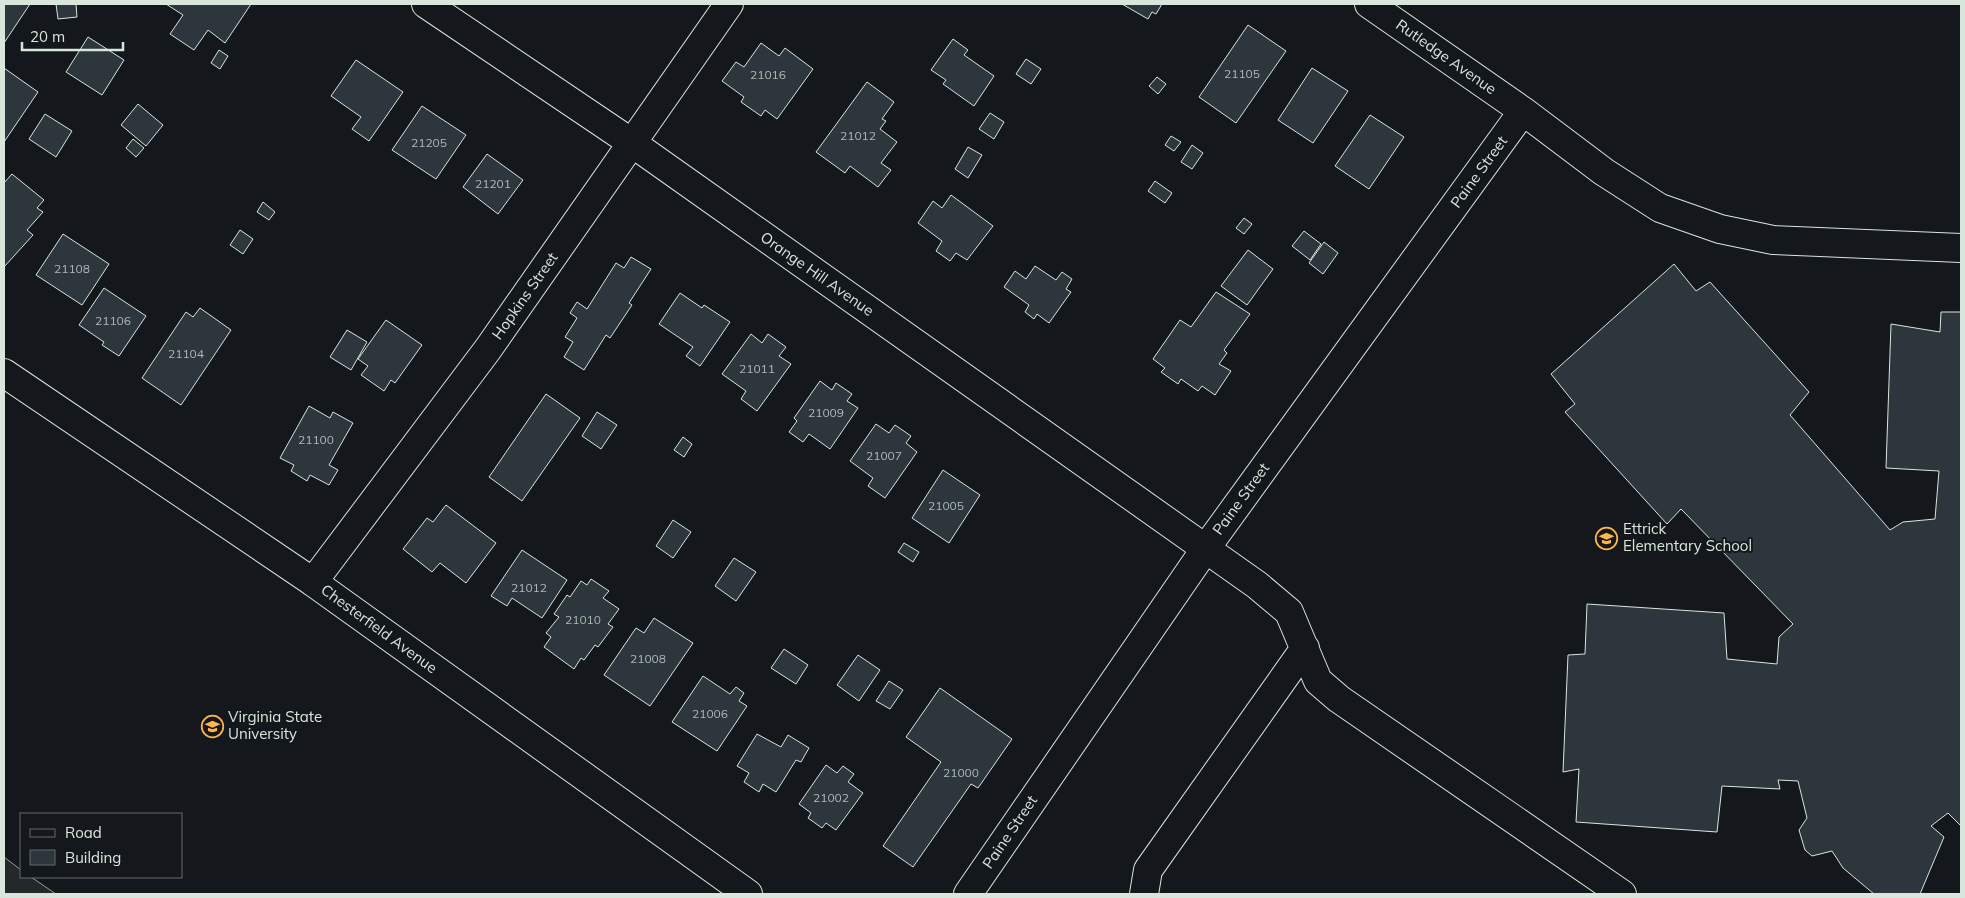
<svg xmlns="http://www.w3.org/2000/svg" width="1965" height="898" font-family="Mulish,sans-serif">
	<rect width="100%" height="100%" fill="#14181c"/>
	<path fill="#24282b" stroke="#939e99" d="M4,857L21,870V877H31L56,894H4Z"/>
	<path fill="#2c363c" stroke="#d8e6dc" d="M4,4H30L4,43Z
		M56,4H76L77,17L58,19Z
		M166,4H251L225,43L208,30L194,50L170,34L183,15Z
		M1122,4H1162L1156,14L1152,12L1148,19Z
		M1248,25L1286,51L1236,123L1199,97Z
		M88,37L124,60L102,95L66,72Z
		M953,39L968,50L964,55L994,76L974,106L943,84L946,80L931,70Z
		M761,43L779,56L785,48L813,69L777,119L765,110L761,116L741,102L744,97L722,81L736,62L744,67Z
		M219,50L228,56L220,69L211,63Z
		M1026,59L1041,69L1031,84L1016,74Z
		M356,60L403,92L369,141L352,129L361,117L331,96Z
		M4,68L38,92L4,142Z
		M1312,68L1348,91L1313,143L1278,120Z
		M1157,77L1166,84L1158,94L1149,86Z
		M867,82L894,102L882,119L886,121L880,129L897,142L881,163L891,170L878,187L850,166L845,173L816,152Z
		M138,104L163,125L146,146L121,125Z
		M422,106L466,135L436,179L392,150Z
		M990,113L1004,122L994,139L979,129Z
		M45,114L72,131L56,157L29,139Z
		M1370,115L1404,137L1369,189L1335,166Z
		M1171,136L1181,142L1174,151L1165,145Z
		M133,139L144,148L136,157L126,148Z
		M1192,145L1203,153L1192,169L1181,162Z
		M968,147L982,155L968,178L955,169Z
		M487,154L523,180L498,214L463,187Z
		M12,174L44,200L37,208L43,212L27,230L33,235L4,267V183Z
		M1155,181L1172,193L1165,203L1148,191Z
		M951,195L993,226L967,260L956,253L950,261L936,251L942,241L918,223L933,201L942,208Z
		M263,202L275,212L269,220L257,212Z
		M1244,218L1252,224L1244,234L1236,228Z
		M240,230L253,239L243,254L230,245Z
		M1304,231L1321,244L1310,260L1292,246Z
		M63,234L109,264L82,305L36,275Z
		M1324,242L1338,253L1323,274L1309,263Z
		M1248,250L1273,269L1247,305L1221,286Z
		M631,257L651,269L629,303L632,305L610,338L606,335L584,370L564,357L573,342L565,337L577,318L570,313L577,302L587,309L616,263L624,268Z
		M1674,264L1696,291L1710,282L1809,392L1790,415L1890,530L1903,522L1935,519L1939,471L1886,468L1891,324L1940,332L1941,312H1961V826L1948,813L1931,826L1944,837L1920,894H1874L1843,868L1832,851L1812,856L1805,850L1799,830L1807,818L1798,781L1778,780L1780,789L1722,786L1717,832L1576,822L1579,769L1563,772L1568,655L1585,654L1587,604L1724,613L1727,659L1777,664L1779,637L1793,624L1681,509L1667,524L1565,412L1575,404L1551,374Z
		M1035,266L1056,280L1062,272L1072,279L1066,289L1071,292L1049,323L1037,314L1034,319L1025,312L1029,305L1004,287L1015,271L1026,279Z
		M104,288L146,316L119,356L102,345L104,342L79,325Z
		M1216,292L1250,314L1224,350L1227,353L1219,364L1231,371L1215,395L1202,386L1198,391L1181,379L1178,384L1161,372L1165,368L1153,359L1180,320L1191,327Z
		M680,293L702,308L704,305L730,322L700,366L686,356L693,347L659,324Z
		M200,308L231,330L181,405L142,378L186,312L193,317Z
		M386,320L422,345L395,383L391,380L384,391L361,375L368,366L358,359Z
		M347,330L367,342L351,370L330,357Z
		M751,334L762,343L768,334L786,347L779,356L791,364L757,411L741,399L746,391L722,374Z
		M820,381L832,390L836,383L852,394L847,401L858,408L830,449L809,434L803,442L789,432L797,421L794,418Z
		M546,394L580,418L522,501L489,477Z
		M309,406L330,418L333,412L353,423L329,465L338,470L329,485L310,475L307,481L291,471L294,465L280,458Z
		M597,412L617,425L601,449L582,436Z
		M876,424L889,433L895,425L911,436L906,443L917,452L885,498L868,486L873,478L850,461Z
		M683,437L692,444L684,457L674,450Z
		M943,470L980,495L949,543L912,518Z
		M446,505L496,543L466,583L440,563L432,572L403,549L427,518L433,522Z
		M673,520L691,532L673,558L656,546Z
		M904,543L919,552L913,562L898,552Z
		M522,550L567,580L542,618L512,598L507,606L491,596Z
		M734,558L756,572L736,601L715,586Z
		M591,579L609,591L603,598L619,609L608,624L613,627L598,647L595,645L584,660L581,658L574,669L544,647L551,637L546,633L559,617L554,614L567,595L570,597L581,581L587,585Z
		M654,618L693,643L650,706L604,675L636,628L644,633Z
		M784,649L808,665L796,684L771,668Z
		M858,655L880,670L859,701L837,685Z
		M703,676L730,694L736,687L744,693L739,701L747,706L717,751L672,722Z
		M889,681L903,690L890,709L876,701Z
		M940,688L1012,739L978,788L971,784L913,867L883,846L941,762L906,737Z
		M757,734L781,747L788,735L809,748L801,762L796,760L776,792L763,784L759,792L744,782L749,773L737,766Z
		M826,765L837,773L843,766L854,774L848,782L863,793L836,830L826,823L822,828L808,818L811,813L799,804Z"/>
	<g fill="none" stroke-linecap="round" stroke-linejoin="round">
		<defs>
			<path id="minor" d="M426,4L632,143L1257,585L1289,612L1318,681L1339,699L1622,894
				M1369,4L1523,111L1604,172L1660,208L1720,229L1773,240L1961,248
				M313,582L488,349L729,4
				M968,894L1206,548L1523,111
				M1144,894L1148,870L1305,648"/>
			<path id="major" d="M4,373L313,582L748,894"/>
		</defs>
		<use href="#minor" stroke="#d8e6dc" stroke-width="30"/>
		<use href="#major" stroke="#d8e6dc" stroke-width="30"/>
		<use href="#minor" stroke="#14181c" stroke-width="28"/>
		<use href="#major" stroke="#14181c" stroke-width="28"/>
	</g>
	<defs>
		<symbol id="school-ring" viewBox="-11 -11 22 22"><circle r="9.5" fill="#14181c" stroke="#ffb74d" stroke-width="1.5"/><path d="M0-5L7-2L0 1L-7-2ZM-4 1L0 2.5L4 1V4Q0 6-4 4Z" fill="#ffb74d"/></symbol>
		<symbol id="university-ring" viewBox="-11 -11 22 22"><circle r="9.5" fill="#14181c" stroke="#ffb74d" stroke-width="1.5"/><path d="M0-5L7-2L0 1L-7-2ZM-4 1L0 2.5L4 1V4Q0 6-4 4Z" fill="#ffb74d"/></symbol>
	</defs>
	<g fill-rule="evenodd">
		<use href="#school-ring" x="1594" y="526" width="25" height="25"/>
		<use href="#university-ring" x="200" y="714" width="25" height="25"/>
	</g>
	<g text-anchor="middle" stroke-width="4" stroke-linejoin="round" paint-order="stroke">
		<g font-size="12" fill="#adbab4">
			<text x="1242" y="78">21105</text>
			<text x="768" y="79">21016</text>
			<text x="858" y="140">21012</text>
			<text x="429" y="147">21205</text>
			<text x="493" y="188">21201</text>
			<text x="72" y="273">21108</text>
			<text x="113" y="325">21106</text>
			<text x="186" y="358">21104</text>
			<text x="757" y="373">21011</text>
			<text x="826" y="417">21009</text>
			<text x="316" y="444">21100</text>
			<text x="884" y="460">21007</text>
			<text x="946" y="510">21005</text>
			<text x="529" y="592">21012</text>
			<text x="583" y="624">21010</text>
			<text x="648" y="663">21008</text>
			<text x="710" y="718">21006</text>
			<text x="961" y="777">21000</text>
			<text x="831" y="802">21002</text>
		</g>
		<g font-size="15" fill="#d8e6dc" stroke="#14181c">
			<text transform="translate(1446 57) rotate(35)" y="5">Rutledge Avenue</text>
			<text transform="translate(1479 172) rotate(-54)" y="5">Paine Street</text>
			<text transform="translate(817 274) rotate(35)" y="5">Orange Hill Avenue</text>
			<text transform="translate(525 296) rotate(-55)" y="5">Hopkins Street</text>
			<text transform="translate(1241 499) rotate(-54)" y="5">Paine Street</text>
			<text transform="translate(379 629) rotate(36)" y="5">Chesterfield Avenue</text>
			<text transform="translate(1010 832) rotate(-56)" y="5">Paine Street</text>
		</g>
		<g font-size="15" fill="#d8e6dc" stroke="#14181c" text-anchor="start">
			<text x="1623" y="534">Ettrick<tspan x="1623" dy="17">Elementary School</tspan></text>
			<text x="228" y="722">Virginia State<tspan x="228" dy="17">University</tspan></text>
		</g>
	</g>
	<rect width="1965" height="898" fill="none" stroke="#d8e6dc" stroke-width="10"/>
	<rect x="20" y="813" width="162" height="65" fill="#14181c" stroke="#626a69"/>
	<rect x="30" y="829" width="25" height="8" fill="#14181c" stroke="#626a69"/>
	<text x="65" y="838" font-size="15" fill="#d8e6dc">Road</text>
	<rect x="30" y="850" width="25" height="15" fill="#2c363c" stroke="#626a69"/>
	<text x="65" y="863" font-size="15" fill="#d8e6dc">Building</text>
	<path d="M22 42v8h101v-8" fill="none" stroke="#d8e6dc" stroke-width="2.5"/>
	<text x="30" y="42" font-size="15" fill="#d8e6dc" stroke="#14181c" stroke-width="4" paint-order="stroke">20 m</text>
</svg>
